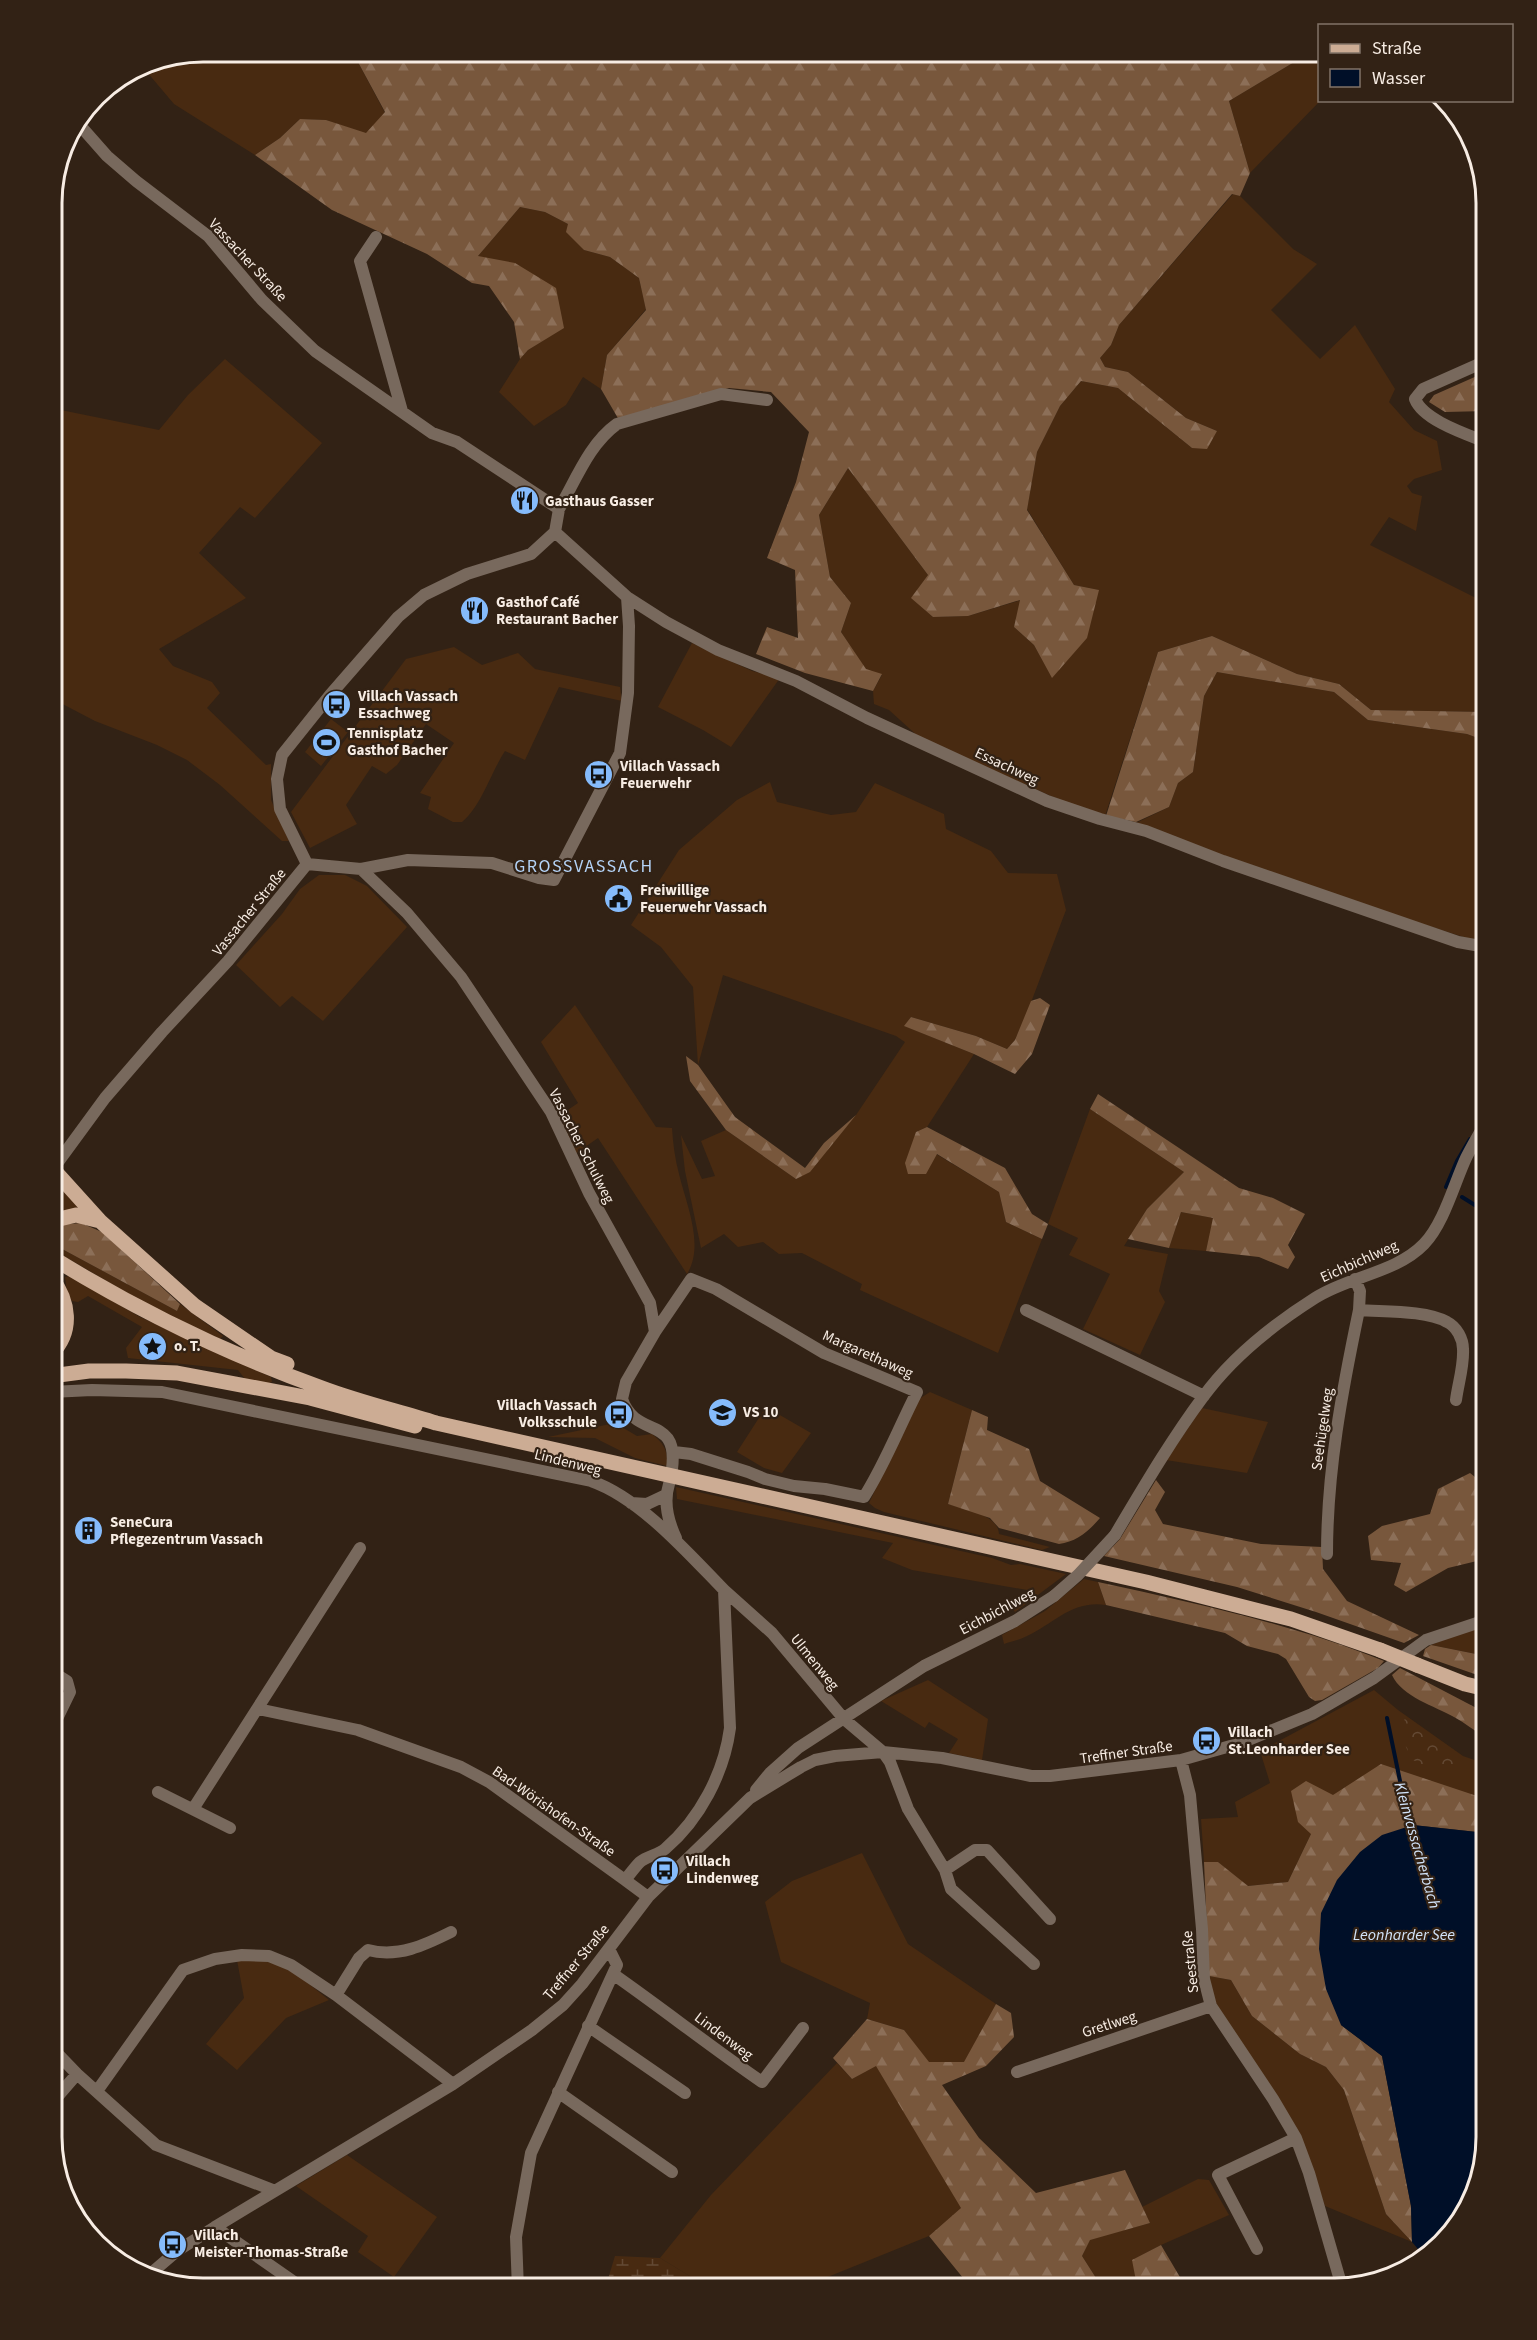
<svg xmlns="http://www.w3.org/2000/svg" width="1537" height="2340" font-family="'Source Sans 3',sans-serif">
	<defs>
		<pattern id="forest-firs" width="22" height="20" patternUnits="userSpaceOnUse" patternTransform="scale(1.5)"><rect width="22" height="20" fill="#78573c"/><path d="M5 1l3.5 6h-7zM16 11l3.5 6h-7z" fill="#8c6f58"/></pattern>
		<pattern id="wetland-marsh" width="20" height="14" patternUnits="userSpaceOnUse" patternTransform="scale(1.5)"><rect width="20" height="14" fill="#482a11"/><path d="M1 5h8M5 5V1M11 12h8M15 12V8" fill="none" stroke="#634934"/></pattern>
		<pattern id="park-crowns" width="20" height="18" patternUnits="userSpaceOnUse" patternTransform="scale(1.5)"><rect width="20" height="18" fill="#482a11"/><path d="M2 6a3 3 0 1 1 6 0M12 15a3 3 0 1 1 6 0" fill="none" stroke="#634934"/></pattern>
	</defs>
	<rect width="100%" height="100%" fill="#322215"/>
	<path fill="#482a11" d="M203,51H352L385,113L366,134L326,120L300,119L280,138L255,155L174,104L141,65L145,62Z
		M1311,52L1319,55L1320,101L1250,173L1229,101Z
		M1233,194L1240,196L1293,249L1317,264L1271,310L1320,359L1355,325L1395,389L1389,402L1414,430L1437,441L1442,470L1414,479L1407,486L1412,493L1422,496L1416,531L1389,517L1370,545L1486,603V712L1371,710L1339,684L1297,674L1212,636L1158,652L1105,816L1074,806L921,739L889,710L874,704L873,691L882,675L866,670L841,632L851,603L830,577L819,515L848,468L928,575L912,598L933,617L968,616L1021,600L1014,627L1034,645L1052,677L1098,590L1074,585L1027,509L1037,452L1060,406L1081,381L1118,388L1192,448L1217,431L1186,418L1128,372L1105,367L1100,358L1111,345L1119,325Z
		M520,207L545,212L568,224L584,250L610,257L639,278L646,309L607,355L601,389L583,377L566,405L534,426L499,392L520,359L528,350L564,327L478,256Z
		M225,359L322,443L255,518L240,507L199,553L246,598L159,649L173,666L212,682L220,693L207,708L266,765L271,764V800L289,841H282L220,785L187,760L157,745L95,721L51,698V408L159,430L188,395Z
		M692,643L752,671L780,678L731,747L703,730L658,707Z
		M454,647L482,665L518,653L535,669L620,687L622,701L559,687L525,760L505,751C490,774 482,805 462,822H453L428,809L431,797L420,793L454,743L426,724L397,765L386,774L372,766L346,805L357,824L310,848L291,812L406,659Z
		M1217,672L1334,692L1368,720L1467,734L1486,741V944L1378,910L1217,855L1136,823L1169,807L1178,783L1193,772L1204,696Z
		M331,719L348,732L321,766L305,752Z
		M770,782L777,802L831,815L856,812L875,783L944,814L946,829L991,851L1008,873L1057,874L1066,910L1027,1013L1015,1040L1007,1049L976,1036L911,1017L905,1026L974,1054L927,1127L916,1132L936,1154L999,1192L1006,1222L1042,1239L998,1353L860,1290L862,1284L802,1253L779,1254L763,1242L738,1247L724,1234L701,1248L685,1171L681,1135L702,1179L715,1176L701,1141L726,1130L796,1179L856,1115L905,1042L896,1036L723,975L698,1065L693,987L661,947L631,925L679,850L737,800Z
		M319,875H345L367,886L407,927L323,1021L292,996L280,1007L236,965L282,914L300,889Z
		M575,1005L656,1127L672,1128C673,1144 675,1159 679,1174C686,1204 705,1245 687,1274L598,1138L575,1154L559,1116L578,1103L541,1042Z
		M1090,1109L1184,1172L1147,1209L1124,1246L1168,1254L1159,1291L1165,1302L1140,1355L1083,1329L1110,1274L1069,1255L1078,1238L1048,1224Z
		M53,1181L56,1183L82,1209L51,1215Z
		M1181,1212L1214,1218L1206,1251L1169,1248Z
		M51,1243L177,1311L180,1304L223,1336L220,1339L151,1307L64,1256Z
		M70,1276L140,1317L271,1377L272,1382L267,1384L245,1379L238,1370L128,1358L126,1348L142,1327L88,1296L78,1302L72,1301L67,1293L65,1277Z
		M930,1392L972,1410L948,1504C963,1509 998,1514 999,1534L1050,1547L1042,1550L884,1512L875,1508L869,1503L919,1399Z
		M766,1407L811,1433L782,1473L764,1468L737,1452Z
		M1202,1408L1268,1422L1247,1473L1166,1460Z
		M615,1423L637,1436L652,1434C664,1444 668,1450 667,1466L635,1458L595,1438L548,1437Z
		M676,1487L992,1558L1011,1565L1020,1564L1066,1574L1015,1612L1011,1607L1033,1591L912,1570L882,1558L893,1543L677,1499Z
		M1084,1579L1098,1582L1106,1605C1072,1600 1055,1623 1027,1636C1020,1640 1012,1641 1004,1644L1002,1635L1045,1611Z
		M1486,1627V1656L1431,1645L1458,1634Z
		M928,1680L988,1719L982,1760L949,1753L958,1739L929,1722L925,1728L881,1701Z
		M1374,1690L1398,1710L1463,1756L1486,1764V1799L1478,1798L1311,1834L1288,1882L1247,1886L1218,1862H1204L1201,1819L1238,1817L1235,1802L1270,1783L1260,1751Z
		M862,1853L908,1944L996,2004L965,2062H928L904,2030L867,2019L870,2003L781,1962L765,1902L792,1881Z
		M258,1959C290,1966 304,1980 329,2000L286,2018L237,2070L206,2044L244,1998L237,1960Z
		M1209,1976L1231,1980L1252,2016L1300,2054L1326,2067L1344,2090L1386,2214L1412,2242L1325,2206L1306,2152L1218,2008L1212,1992Z
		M837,2063L852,2079L876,2065L962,2208L929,2236L798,2289H711L660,2258L711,2195Z
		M347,2155L437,2217L394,2277L358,2252L368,2236L296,2186Z
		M1198,2179L1209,2180L1229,2215L1161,2245L1133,2260L1137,2287L1132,2289H1103L1082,2256L1090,2239L1150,2223L1142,2207Z"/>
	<path fill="url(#forest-firs)" d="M352,51H1319V55L1311,52L1229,101L1250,173L1240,196L1232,194L1119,325L1111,345L1100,358L1105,367L1128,372L1186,418L1217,431L1207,449L1192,448L1118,388L1081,381L1060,406L1037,452L1027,510L1074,585L1099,590L1087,638L1052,678L1034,645L1014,627L1020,600L968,616L933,617L911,598L928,575L848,468L819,515L830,577L851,603L841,632L866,669L882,674L873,691L805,673L756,654L767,627L798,638L795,570L767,558L796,482L809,432L771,392L729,388L619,420L601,389L607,355L646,310L639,278L610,257L584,250L566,232L568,224L545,212L520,207L478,256L515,263L556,288L564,328L528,350L520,359L514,322L489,286L472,283L427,254L332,210L255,155L280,138L300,119L326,120L366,133L385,112Z
		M1486,372V411L1445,412L1429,402L1434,395Z
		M1212,636L1297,674L1339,684L1371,710L1486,712V741L1467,734L1368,720L1334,692L1217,672L1204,696L1193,772L1178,783L1169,807L1136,822L1106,816L1158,652Z
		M1040,998L1050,1005L1032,1054L1015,1074L974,1054L904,1026L911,1017L976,1036L1007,1049L1015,1040L1031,1001Z
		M686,1056L698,1065L735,1117L805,1168L824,1143L856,1115L810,1172L796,1179L726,1130L690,1081Z
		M1098,1094L1239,1188L1273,1198L1305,1214L1288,1245L1295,1257L1288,1269L1259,1257L1206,1251L1213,1218L1181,1212L1169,1248L1128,1239L1147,1209L1184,1172L1090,1109Z
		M927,1127L1005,1168L1032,1214L1048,1224L1042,1239L1006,1222L999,1192L937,1154L926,1174H908L905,1163L916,1132Z
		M81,1223L102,1232L180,1304L177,1311L51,1243V1227L55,1225Z
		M972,1410L988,1417L987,1430L1029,1449L1040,1481L1100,1518C1089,1531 1076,1542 1059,1544L999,1528L990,1518L948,1504Z
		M1470,1473L1475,1477L1482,1495L1486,1494V1521L1475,1525L1481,1560L1448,1568L1406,1592L1394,1585L1401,1563L1371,1560L1368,1536L1382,1526L1430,1514L1438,1489Z
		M1156,1480L1165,1492L1155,1510L1163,1524L1261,1544L1322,1547L1323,1569L1347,1601L1419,1635L1404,1643L1316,1612L1237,1587L1104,1556L1120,1539Z
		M1098,1582C1195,1603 1292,1624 1384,1661L1378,1668L1322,1700L1315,1701L1309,1697L1286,1659L1278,1654L1247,1646L1225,1633L1106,1605Z
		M1431,1645L1486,1656V1678L1423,1656L1425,1649Z
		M1400,1668L1486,1713V1738C1475,1731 1465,1723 1454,1717C1435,1706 1402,1697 1392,1675Z
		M1381,1764L1486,1799V1833L1413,1825L1341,2025L1382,2056L1411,2206L1412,2242L1386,2214L1344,2090L1326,2067L1300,2054L1252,2016L1231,1980L1209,1976L1204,1862H1218L1248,1886L1288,1882L1311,1834L1298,1822L1291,1791L1306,1781L1333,1795Z
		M996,2004L1011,2013L1014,2037L986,2066L942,2085L979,2138L1036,2193L1125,2170L1150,2223L1090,2240L1082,2256L1103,2289H972L929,2236L961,2208L876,2066L852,2079L833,2058L867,2019L904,2030L929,2062H964Z
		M1161,2245L1187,2289H1132L1137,2286L1132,2260Z"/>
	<path fill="url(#wetland-marsh)" d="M615,2256L660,2258L711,2289H605Z"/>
	<path fill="url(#park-crowns)" d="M1405,1719L1464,1759L1453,1780L1411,1759L1398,1727Z"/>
	<path fill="#000f28" d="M1413,1825L1486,1833V2137L1465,2213L1423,2255L1412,2242L1411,2206L1382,2056L1341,2025L1326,1989L1319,1949L1321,1913L1337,1880L1360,1852L1382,1835Z"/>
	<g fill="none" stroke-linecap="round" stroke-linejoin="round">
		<path stroke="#000f28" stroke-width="4" d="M1479,1122L1486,1109
			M1446,1187L1457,1161L1470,1139
			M1462,1197L1486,1212
			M1387,1718L1405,1805L1414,1828"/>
		<path stroke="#78695d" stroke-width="12" d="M376,237L360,261L402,411
			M1486,442C1466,434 1423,420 1415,399L1423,389L1486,361
			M559,509C576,480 589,444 617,424L721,394L767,400
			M555,532L627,597L666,622L718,650L796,681L867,718L1047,801L1100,819L1146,831L1223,861L1458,942L1486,947
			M307,864L361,869L408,860L492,863L539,878L554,880L620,753L628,693L629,626L627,597
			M361,869L407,913L461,977L551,1112L589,1193L650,1303L655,1332
			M51,1168L53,1169L105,1098L162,1032L228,961L307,864L280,809L277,779L282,755L330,695L398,617L424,595L467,574L531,554L555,532L559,509L457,442L432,433L315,351L262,300L208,236L136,181L107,156L77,122
			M1026,1310L1204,1396
			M1359,1310C1383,1312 1426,1310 1447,1322C1457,1327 1463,1339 1463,1349C1464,1366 1458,1384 1456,1400
			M51,1392L92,1390L162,1392L591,1481C640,1498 688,1553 724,1590L730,1728C724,1773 700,1819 665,1849C658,1855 647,1856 640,1862C635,1867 630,1874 625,1880L648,1897
			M672,1469C679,1414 636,1440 622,1399L626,1382L655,1332L691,1279L716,1289L824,1353L917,1392C899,1427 885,1464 864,1497L825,1489L794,1486L765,1479L748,1472L691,1454L674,1452
			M669,1484C663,1503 668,1521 676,1538
			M631,1503L647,1504L666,1495
			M1115,1535C1143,1488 1171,1440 1203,1397C1232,1357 1274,1324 1315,1298C1349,1276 1396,1273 1424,1244C1444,1223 1454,1184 1466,1158C1472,1146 1479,1134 1486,1122
			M1327,1554C1327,1471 1342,1391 1359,1310L1360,1291L1355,1279
			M724,1590L772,1633L844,1719L883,1752L890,1762L908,1809L945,1870L951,1889L1034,1964
			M258,1709L358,1730L461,1767L489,1782L625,1880
			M51,1723L54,1725L70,1692L67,1681L51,1671
			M1181,1760L1190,1795L1202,1929L1204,1979L1211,2006L1273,2099L1296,2138L1309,2173L1342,2287
			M756,1790L770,1773L798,1748L924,1666L1015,1621L1054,1596
			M158,1792L230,1828
			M193,1809L360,1548
			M945,1870L975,1850H987L1050,1919
			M613,1974C663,2009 711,2047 762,2082L803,2028
			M336,1995L359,1958L368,1950C398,1958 425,1945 451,1932
			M588,2026L685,2093
			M51,2047L77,2074L156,2145L273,2190
			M1017,2072L1211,2006
			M97,2091L183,1970L215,1959L242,1955L269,1956L291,1965L336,1995L453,2084
			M558,2092L672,2172
			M51,2104L77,2074
			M215,2227L304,2289
			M1257,2249L1218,2175L1296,2138
			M149,2275L177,2251L215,2227L453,2084L532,2030L563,2005L582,1984L648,1897L750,1798L801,1767L815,1760L835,1756L883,1752L942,1758L1031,1776H1050L1181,1760L1241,1743L1312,1714L1374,1678L1426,1640L1486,1620
			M518,2289L516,2237L531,2153L617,1965L609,1949"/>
		<path stroke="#ccac94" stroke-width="15" d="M53,1169L100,1221
			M51,1221L76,1215L100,1221L195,1306L271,1358L287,1364
			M51,1257C137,1310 227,1354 322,1388C359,1402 398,1411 436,1423L1146,1582L1291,1619L1380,1650
			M51,1354C74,1331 69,1301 51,1277
			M51,1376L89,1371H126L177,1373L310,1398L415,1426
			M1417,1665L1465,1684L1486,1689"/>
		<path stroke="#78695d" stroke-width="12" d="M1054,1596L1078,1575L1115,1535"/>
		<path stroke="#ccac94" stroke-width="15" d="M1380,1650L1417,1665"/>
	</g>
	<defs>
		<symbol id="restaurant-disc" viewBox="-11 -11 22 22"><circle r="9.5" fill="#85bbfb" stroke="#322215"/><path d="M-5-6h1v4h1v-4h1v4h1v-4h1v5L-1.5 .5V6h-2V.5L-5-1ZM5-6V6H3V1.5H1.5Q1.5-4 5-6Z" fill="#111"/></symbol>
		<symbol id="bus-disc" viewBox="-11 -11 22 22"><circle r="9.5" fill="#85bbfb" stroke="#322215"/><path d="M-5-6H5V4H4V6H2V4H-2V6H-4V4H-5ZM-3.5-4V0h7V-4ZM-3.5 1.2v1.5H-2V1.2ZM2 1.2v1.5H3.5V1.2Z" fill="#111"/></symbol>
		<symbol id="stadium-disc" viewBox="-11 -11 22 22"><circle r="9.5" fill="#85bbfb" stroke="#322215"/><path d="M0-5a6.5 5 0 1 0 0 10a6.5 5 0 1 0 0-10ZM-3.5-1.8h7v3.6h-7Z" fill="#111"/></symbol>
		<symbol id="civic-disc" viewBox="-11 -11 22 22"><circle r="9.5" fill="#85bbfb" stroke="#322215"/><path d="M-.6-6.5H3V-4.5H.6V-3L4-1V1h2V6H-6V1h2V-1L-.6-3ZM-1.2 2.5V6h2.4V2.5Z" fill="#111"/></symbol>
		<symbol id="sight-disc" viewBox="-11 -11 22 22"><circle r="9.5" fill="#85bbfb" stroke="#322215"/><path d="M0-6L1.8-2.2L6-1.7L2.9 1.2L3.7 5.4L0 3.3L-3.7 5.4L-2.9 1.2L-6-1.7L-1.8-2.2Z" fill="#111"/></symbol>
		<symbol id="school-disc" viewBox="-11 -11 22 22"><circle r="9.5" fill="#85bbfb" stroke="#322215"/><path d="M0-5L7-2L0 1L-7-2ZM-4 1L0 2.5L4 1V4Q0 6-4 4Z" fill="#111"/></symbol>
		<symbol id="building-disc" viewBox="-11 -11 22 22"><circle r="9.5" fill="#85bbfb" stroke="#322215"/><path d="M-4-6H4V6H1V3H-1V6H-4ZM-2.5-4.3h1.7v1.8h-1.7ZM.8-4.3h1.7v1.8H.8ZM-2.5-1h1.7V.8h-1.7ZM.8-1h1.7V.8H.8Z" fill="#111"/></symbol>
	</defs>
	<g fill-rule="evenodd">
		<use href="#restaurant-disc" x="508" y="484" width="33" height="33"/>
		<use href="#restaurant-disc" x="458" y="594" width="33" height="33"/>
		<use href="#bus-disc" x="320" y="688" width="33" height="33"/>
		<use href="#stadium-disc" x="310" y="726" width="33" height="33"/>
		<use href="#bus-disc" x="582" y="758" width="33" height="33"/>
		<use href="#civic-disc" x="602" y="882" width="33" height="33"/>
		<use href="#sight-disc" x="136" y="1330" width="33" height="33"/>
		<use href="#school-disc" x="706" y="1396" width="33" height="33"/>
		<use href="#bus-disc" x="602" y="1398" width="33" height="33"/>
		<use href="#building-disc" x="72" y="1514" width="33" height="33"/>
		<use href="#bus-disc" x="1190" y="1724" width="33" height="33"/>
		<use href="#bus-disc" x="648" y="1854" width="33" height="33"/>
		<use href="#bus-disc" x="156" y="2228" width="33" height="33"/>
	</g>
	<g text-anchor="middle" stroke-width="4.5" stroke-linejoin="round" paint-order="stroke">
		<g font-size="15" fill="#f7ece3" stroke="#322215">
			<text transform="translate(248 260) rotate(47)" y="5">Vassacher Straße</text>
			<text transform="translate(1007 766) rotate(25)" y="5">Essachweg</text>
			<text transform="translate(249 912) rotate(-51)" y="5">Vassacher Straße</text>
			<text transform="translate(582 1146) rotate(63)" y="5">Vassacher Schulweg</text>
			<text transform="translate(1359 1261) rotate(-24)" y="5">Eichbichlweg</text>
			<text transform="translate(868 1354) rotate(24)" y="5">Margarethaweg</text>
			<text transform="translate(1322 1429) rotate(-82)" y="5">Seehügelweg</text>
			<text transform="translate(568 1462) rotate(14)" y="5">Lindenweg</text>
			<text transform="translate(997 1611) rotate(-28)" y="5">Eichbichlweg</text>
			<text transform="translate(815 1662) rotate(51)" y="5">Ulmenweg</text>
			<text transform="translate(1126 1752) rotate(-8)" y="5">Treffner Straße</text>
			<text transform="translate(554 1811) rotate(35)" y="5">Bad-Wörishofen-Straße</text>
			<text transform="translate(576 1962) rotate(-50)" y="5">Treffner Straße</text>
			<text transform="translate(1190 1962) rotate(-96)" y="5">Seestraße</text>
			<text transform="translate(1109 2024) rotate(-18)" y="5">Gretlweg</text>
			<text transform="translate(724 2036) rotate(37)" y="5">Lindenweg</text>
		</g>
		<g font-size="15" font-weight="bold" fill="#f7ece3" stroke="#322215" text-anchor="start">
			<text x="545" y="506">Gasthaus Gasser</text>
			<text x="496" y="607">Gasthof Café<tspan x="496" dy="17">Restaurant Bacher</tspan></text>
			<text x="358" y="701">Villach Vassach<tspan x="358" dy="17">Essachweg</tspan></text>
			<text x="347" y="738">Tennisplatz<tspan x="347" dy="17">Gasthof Bacher</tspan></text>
			<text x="620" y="771">Villach Vassach<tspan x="620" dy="17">Feuerwehr</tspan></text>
			<text x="640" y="895">Freiwillige<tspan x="640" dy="17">Feuerwehr Vassach</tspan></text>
			<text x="174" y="1351">o. T.</text>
			<text x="597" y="1410" text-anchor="end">Villach Vassach<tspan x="597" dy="17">Volksschule</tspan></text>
			<text x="743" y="1417">VS 10</text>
			<text x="110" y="1527">SeneCura<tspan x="110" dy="17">Pflegezentrum Vassach</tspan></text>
			<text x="1228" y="1737">Villach<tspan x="1228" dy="17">St.Leonharder See</tspan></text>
			<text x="686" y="1866">Villach<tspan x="686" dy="17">Lindenweg</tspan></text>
			<text x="194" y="2240">Villach<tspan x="194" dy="17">Meister-Thomas-Straße</tspan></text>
		</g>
		<g font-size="16" font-style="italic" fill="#d1e3f9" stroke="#322215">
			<text transform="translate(1418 1845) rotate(74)" y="6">Kleinvassacherbach</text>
			<text x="1404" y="1940">Leonharder See</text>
		</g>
		<g font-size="18" letter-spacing="1.5" fill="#b4d3f7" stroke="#322215">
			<text x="584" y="872">GROSSVASSACH</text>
		</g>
	</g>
	<path d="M0 0H1537V2340H0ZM203 62H1335A141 141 0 0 1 1476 203V2137A141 141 0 0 1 1335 2278H203A141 141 0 0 1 62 2137V203A141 141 0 0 1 203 62Z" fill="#322215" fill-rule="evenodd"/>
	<path fill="none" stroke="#f7ece3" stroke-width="3" d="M203 62H1335A141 141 0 0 1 1476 203V2137A141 141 0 0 1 1335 2278H203A141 141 0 0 1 62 2137V203A141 141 0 0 1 203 62Z"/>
	<rect x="1318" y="24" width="195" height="78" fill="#322215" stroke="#817367" stroke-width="1.5"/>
	<rect x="1330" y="44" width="30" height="9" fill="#ccac94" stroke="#817367" stroke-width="1.5"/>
	<text x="1372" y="54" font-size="18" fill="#f7ece3">Straße</text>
	<rect x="1330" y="69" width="30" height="18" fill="#000f28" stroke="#817367" stroke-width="1.5"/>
	<text x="1372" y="84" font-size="18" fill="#f7ece3">Wasser</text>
</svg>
